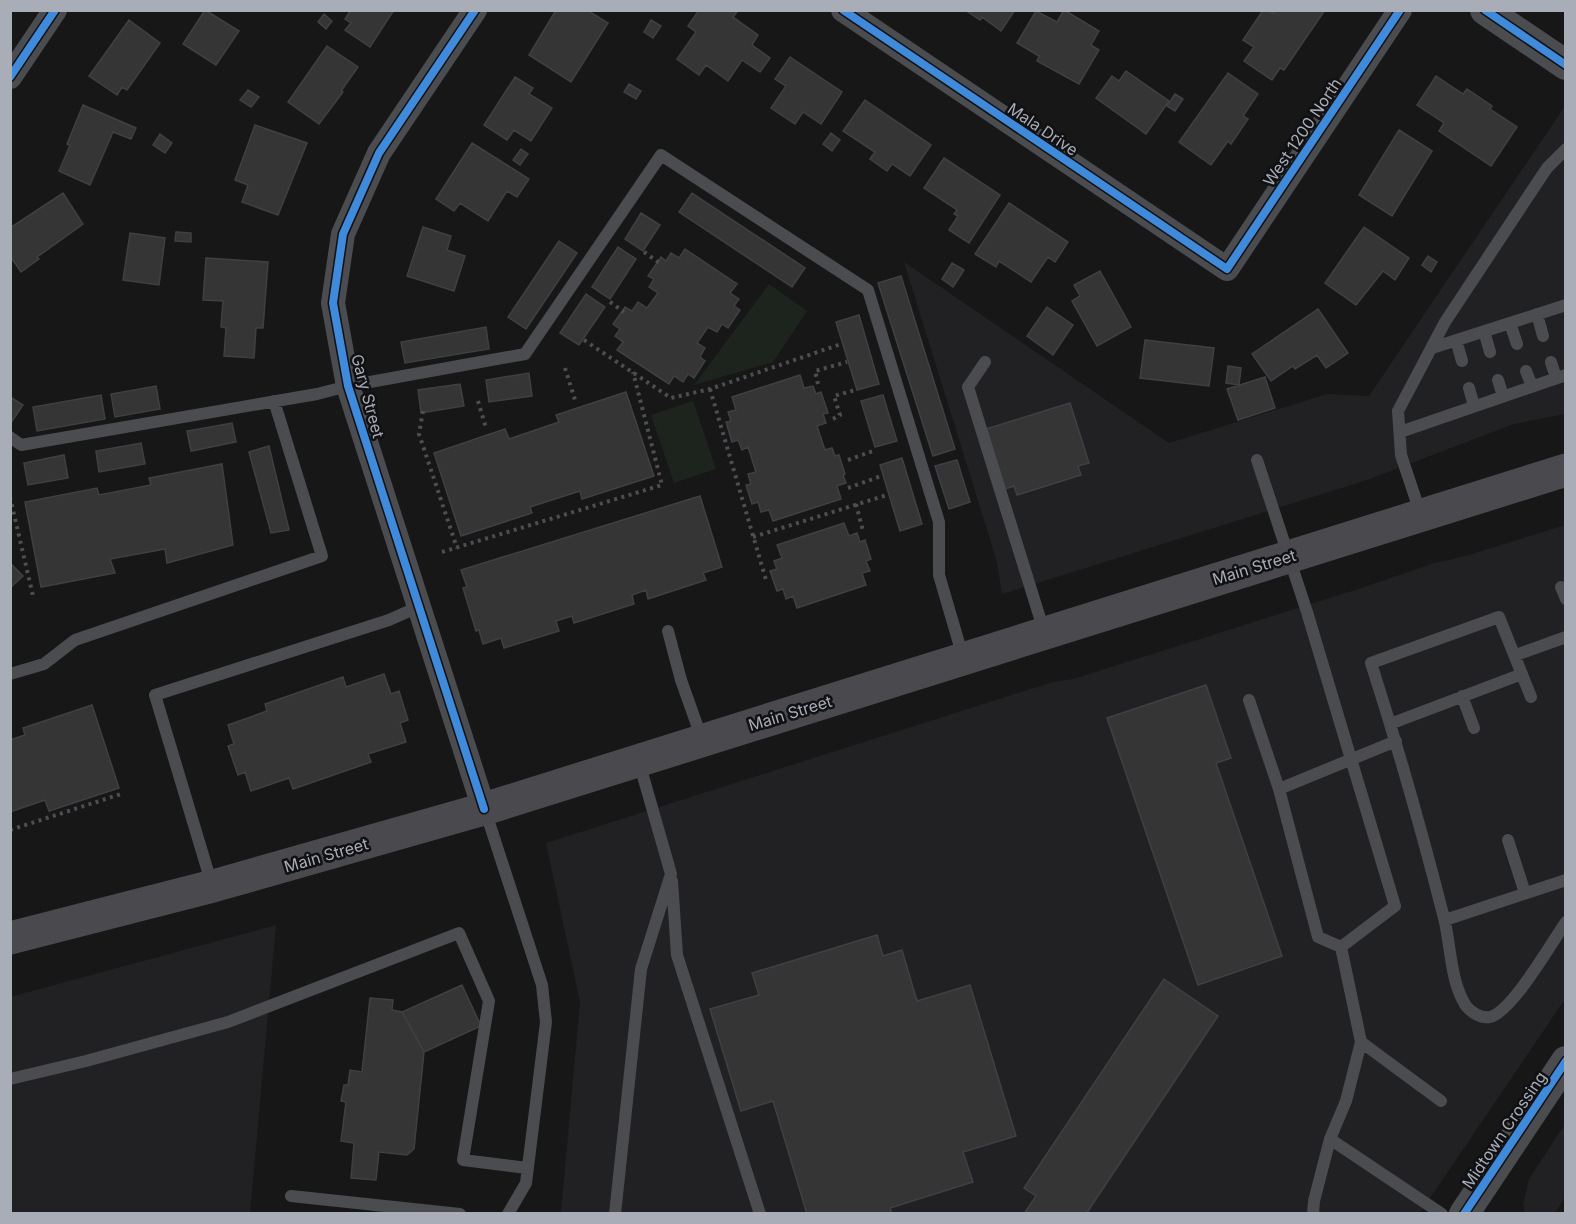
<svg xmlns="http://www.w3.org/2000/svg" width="1576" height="1224" font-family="Inter,sans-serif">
	<rect width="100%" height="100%" fill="#171717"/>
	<path fill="#212123" d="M1565,106V414L1514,424L1367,480L1002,594L997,562L904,262L1169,443L1327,394L1369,396Z
		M1565,525V999L1420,1213H561L580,1002L546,843L1053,682L1073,679L1355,590L1435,563L1469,555Z
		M276,925L250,1213H253H11L10,997Z
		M1565,1124V1197L1555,1213H1525L1523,1205L1529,1179Z"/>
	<path fill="#1d241e" d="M769,284L807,311L773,362L694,385Z
		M693,401L716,469L674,483L651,415Z"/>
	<path fill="#353536" stroke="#3f4043" stroke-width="1.5" d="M205,10L239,31L216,65L183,44Z
		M351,10H394L370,47L345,30L351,23L345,19Z
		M556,10H587L608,23L571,82L529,55Z
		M699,10L737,12L733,17L758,35L752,45L770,58L760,72L742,60L728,81L706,65L699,75L677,59L696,32L688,26Z
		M965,10H1015L1001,31L982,17L980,20Z
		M1064,10L1099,31L1091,45L1099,50L1079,84L1037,61L1039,56L1017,43L1036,11L1057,22Z
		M1263,10L1274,13L1275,10H1325L1284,70L1280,68L1272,80L1244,61L1254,47L1243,40Z
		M324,14L332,21L326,29L318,22Z
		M129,20L160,43L127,90L122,87L117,95L89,76Z
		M651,20L661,26L653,38L644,32Z
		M327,46L358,67L341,91L343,92L319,124L288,102Z
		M790,57L842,92L821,124L803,112L795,124L771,108L786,86L775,79Z
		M1126,71L1169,101L1146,134L1096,98L1112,76L1119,81Z
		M1228,73L1258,94L1243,116L1248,119L1231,144L1228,141L1211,165L1179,142Z
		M1436,76L1463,94L1467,89L1492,106L1490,109L1517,127L1491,166L1439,131L1444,123L1417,105Z
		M515,77L533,88L529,94L552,108L531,141L514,130L507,140L484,125Z
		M629,84L641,91L636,99L624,92Z
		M248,90L259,97L251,107L240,100Z
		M1175,94L1183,99L1175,111L1167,106Z
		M865,100L931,145L910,176L892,164L887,171L870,159L875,152L843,131Z
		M83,105L136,128L131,139L113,132L90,185L59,171L70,145L67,144Z
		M255,125L307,143L278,215L242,202L248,185L235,180Z
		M1399,130L1432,151L1392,216L1359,195Z
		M831,133L840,140L832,151L823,144Z
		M160,134L172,143L165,153L153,145Z
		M472,143L529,179L517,197L507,191L488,221L460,203L454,211L436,199Z
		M521,149L528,154L520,165L513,160Z
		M944,158L1000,195L969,243L949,230L958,216L954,214L957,210L924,188Z
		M63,193L83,224L37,257L39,259L21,272L10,256V228Z
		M692,193L805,268L792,287L679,212Z
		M1009,203L1068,242L1055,262L1048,257L1031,282L999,261L996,267L975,254Z
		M641,213L660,225L643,251L625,239Z
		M423,227L451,236L447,250L465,256L454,291L407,276Z
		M1364,227L1409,258L1395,280L1383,271L1356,305L1325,283Z
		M176,232L191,233V242L175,241Z
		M130,233L165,238L159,285L123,280Z
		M559,241L577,253L526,329L508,317Z
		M618,247L636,259L610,299L592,287Z
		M685,249L737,284L730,293L739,299L734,306L740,310L728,328L722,324L717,332L708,327L697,343L705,348L700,357L705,361L694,378L688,374L683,382L674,376L669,384L617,350L623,342L615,336L620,329L613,324L625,307L632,311L638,302L647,308L658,293L649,287L654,279L648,276L661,257L666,261L671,253L679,258Z
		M1428,256L1437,262L1431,272L1422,265Z
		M206,258L268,262L263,328H256L254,358L224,356L226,328L221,327L223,301L203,300Z
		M952,263L964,270L953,287L942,279Z
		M1100,271L1131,327L1097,346L1072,301L1080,296L1074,285Z
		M901,276L955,449L933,456L878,283Z
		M586,294L605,307L579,345L560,333Z
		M1047,307L1073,325L1053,355L1027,336Z
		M1318,309L1348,353L1326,368L1317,355L1295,369L1293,366L1271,381L1252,354Z
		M859,315L879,384L857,390L836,322Z
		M486,327L489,349L405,363L401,342Z
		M1145,340L1214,348L1209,386L1140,378Z
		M1228,366L1241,368L1239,385L1226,383Z
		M529,373L532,396L489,402L486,380Z
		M800,375L804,388L813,386L816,394L821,392L828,413L823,414L826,423L817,426L825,450L832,448L835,456L839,455L845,474L843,475L846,483L837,486L841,499L773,521L769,510L761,512L758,502L752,504L746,485L751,484L748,474L756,472L748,447L742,450L738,440L732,442L726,422L731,421L728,412L736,410L732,397Z
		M1265,377L1275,408L1238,420L1227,389Z
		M460,384L464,406L421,413L418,390Z
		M156,386L160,409L115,417L111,394Z
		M626,392L654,476L582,499L580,491L530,507L532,513L461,536L434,453L505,429L509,439L559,422L556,415Z
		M101,395L105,419L37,431L33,407Z
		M883,395L897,441L875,447L861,401Z
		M10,397L23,405L10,424Z
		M1070,403L1089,463L1078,466L1081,475L1017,495L1014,486L1005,489L986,429Z
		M232,423L236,442L191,451L187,431Z
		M141,443L145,464L99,472L96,451Z
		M269,446L289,530L271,533L249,452Z
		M64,455L68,478L28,485L24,463Z
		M902,458L922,524L900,531L880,465Z
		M957,460L970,502L949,509L935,466Z
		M222,464L233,545L167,563L165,549L110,559L115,573L41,587L25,502L97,488L99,495L151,485L149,478Z
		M700,496L722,567L703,573L706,580L648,599L646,590L632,595L634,604L574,623L572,616L556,621L559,631L504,648L501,638L483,644L479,630L476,631L463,588L467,587L461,570Z
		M844,523L849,536L857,533L860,542L865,540L871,559L866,561L870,571L862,573L866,585L797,608L793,596L786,599L783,589L777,591L770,571L777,569L774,561L782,558L777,545Z
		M10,563L23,576L10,588Z
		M384,674L391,694L399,691L408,720L400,723L406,742L368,754L371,762L293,789L289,778L251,791L245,772L238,775L228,746L234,744L228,725L267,711L265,704L343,677L346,687Z
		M1206,685L1231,758L1216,763L1282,956L1198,985L1107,718Z
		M92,705L119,788L49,811L45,800L10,812V740L25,735L23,728Z
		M877,935L883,956L902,950L917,1001L970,985L1016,1136L963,1152L973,1182L890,1208L892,1214H807L773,1101L741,1111L710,1009L759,995L752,973Z
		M1164,979L1218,1016L1086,1214H1024L1036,1196L1024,1188Z
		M462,985L481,1026L424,1052L402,1012Z
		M370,998L393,1000L392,1010L402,1012L424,1052L414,1149L407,1155L379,1152L376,1180L351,1178L354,1143L341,1141L346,1102L341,1101L344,1085H348L350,1070L362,1072Z"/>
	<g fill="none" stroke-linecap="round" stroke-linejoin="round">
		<path stroke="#4d4e52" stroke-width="4" stroke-dasharray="3 4.5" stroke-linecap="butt" d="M644,252L661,264
			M610,302L624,312
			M584,340L671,398L710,389L841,344
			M565,368L575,400
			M818,384L815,371L847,362
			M710,389L766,580
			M478,401L486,428
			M423,411L419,434L457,548
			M833,419L840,415L834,396L855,390
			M848,460L873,451
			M848,488L881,476
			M10,497L33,596
			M856,504L863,531
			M753,537L887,495
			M442,552L662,485L633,372
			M10,830L121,794"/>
		<path stroke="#4b4c50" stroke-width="12" d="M1537,314L1543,336
			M1510,323L1517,344
			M1484,331L1490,352
			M1456,340L1462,361
			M1432,348L1566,305
			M985,362L968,387L1044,631
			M1551,362L1556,378
			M1526,371L1532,386
			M1498,380L1503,396
			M1469,388L1474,406
			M1400,432L1566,375
			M10,437L21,445L317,394L348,386L525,354L661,155L868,290L939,522V575L963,657
			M1421,515L1401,455L1398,411L1445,322L1547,168L1566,149
			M1561,587L1566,599
			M668,631L681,680L702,739
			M1516,655L1566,637
			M10,674L44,664L75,640L322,556L274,401
			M1462,696L1474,728
			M1531,697L1499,617L1371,663C1398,747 1422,832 1444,918C1451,946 1450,981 1466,1006C1471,1012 1481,1019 1490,1017C1512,1012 1552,942 1566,922
			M1249,700L1279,789L1318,937L1341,947L1395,906L1307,612L1257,460
			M1390,724L1522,674
			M1279,789L1396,741
			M485,810L542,985L546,1022L526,1183L508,1214
			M1508,840L1525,893
			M672,881L677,955L760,1214
			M212,885L155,695L389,620L418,607
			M1445,920L1566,880
			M1361,1042L1441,1101
			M10,1079L86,1061L228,1022L459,933L489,1001L463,1160L527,1168
			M1330,1139L1442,1214
			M291,1196L460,1214
			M615,1214L641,969L671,874L639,762
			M1313,1214L1314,1201L1330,1139L1346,1101L1361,1042L1341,947"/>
		<path stroke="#4b4c50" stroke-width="24" d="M475,10L379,153L343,234L333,303L348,386L484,809
			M843,10L1227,269L1400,10
			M10,77L55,10"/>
		<path stroke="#4b4c50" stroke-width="30" d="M1485,10L1566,65
			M1464,1214L1566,1061"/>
		<path stroke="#4a4a4e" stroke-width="33" d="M10,938L213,886L484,809L1566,470"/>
		<defs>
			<path id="cycleway" d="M475,10L379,153L343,234L333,303L348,386L484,809
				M843,10L1227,269L1400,10
				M1485,10L1566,65
				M10,77L55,10
				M1464,1214L1566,1061"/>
		</defs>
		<use href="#cycleway" stroke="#111113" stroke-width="11"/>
		<use href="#cycleway" stroke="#408adc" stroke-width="8"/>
	</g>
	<g text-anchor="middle" stroke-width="5" stroke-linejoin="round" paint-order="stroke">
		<g font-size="16" fill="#a8adb8" stroke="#111113">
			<text transform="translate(1043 129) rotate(34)" y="6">Mala Drive</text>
			<text transform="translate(1302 132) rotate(-56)" y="6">West 1200 North</text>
			<text transform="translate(368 396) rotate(75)" y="6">Gary Street</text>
			<text transform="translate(1254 567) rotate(-17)" y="6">Main Street</text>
			<text transform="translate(790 713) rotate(-17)" y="6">Main Street</text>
			<text transform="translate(326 855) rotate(-16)" y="6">Main Street</text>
			<text transform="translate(1504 1130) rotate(-56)" y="6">Midtown Crossing</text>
		</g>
	</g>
	<rect width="1576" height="1224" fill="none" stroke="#a8adb8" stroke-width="24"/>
</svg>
